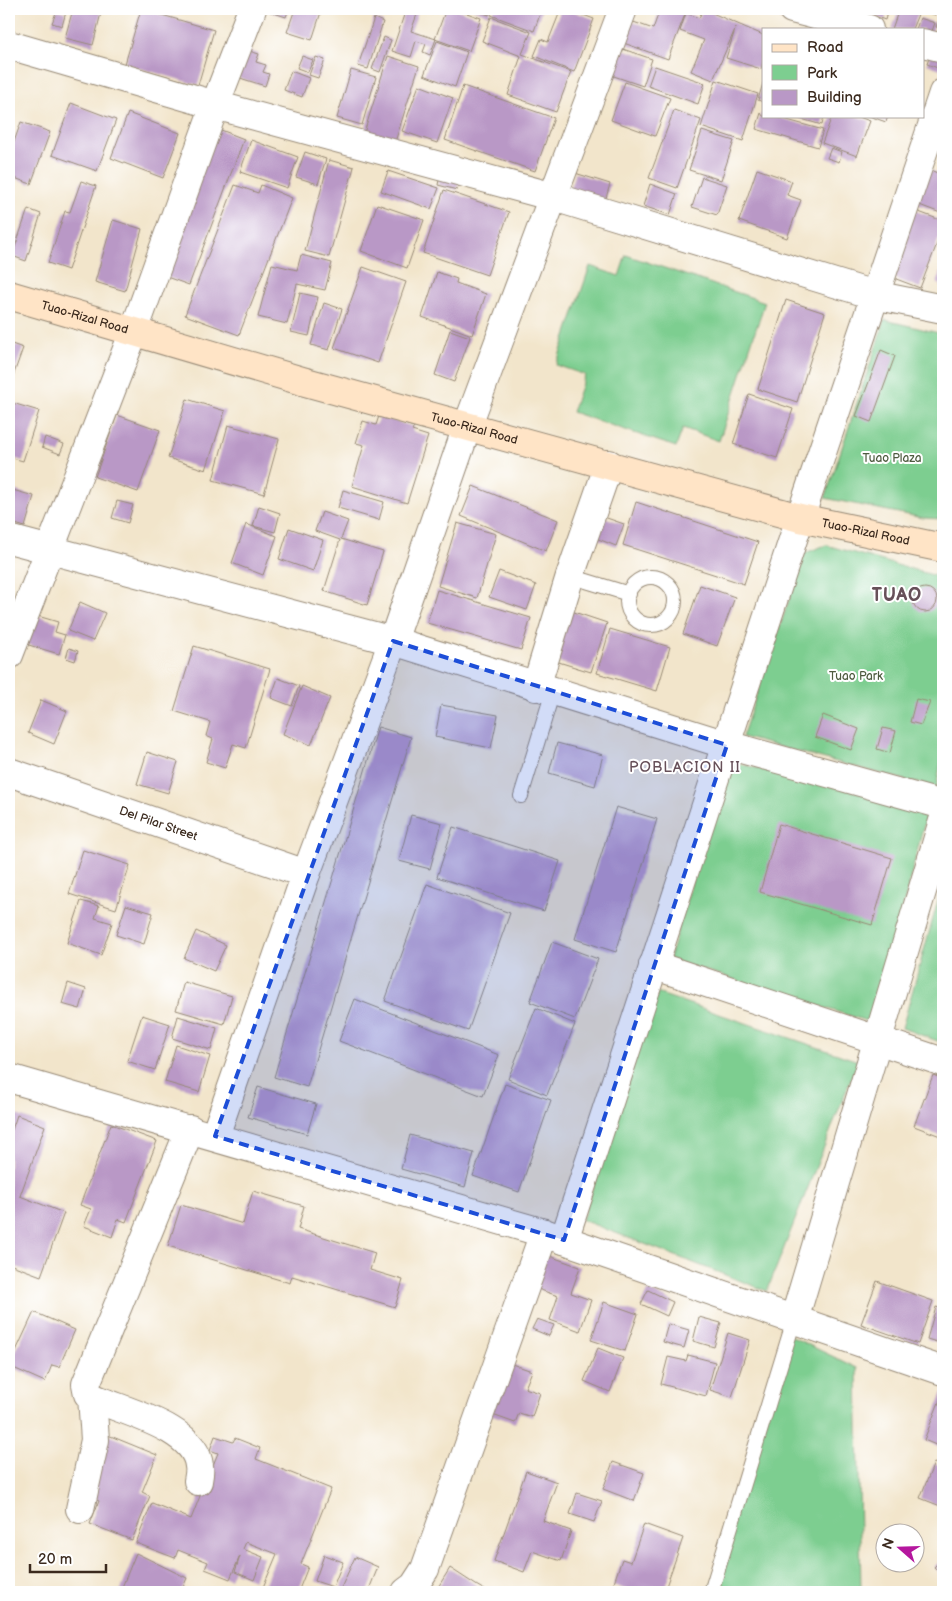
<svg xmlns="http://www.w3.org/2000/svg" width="952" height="1601" font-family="'Balsamiq Sans',sans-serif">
	<rect width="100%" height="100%" fill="#fff"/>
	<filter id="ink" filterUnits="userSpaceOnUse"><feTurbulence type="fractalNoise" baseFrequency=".02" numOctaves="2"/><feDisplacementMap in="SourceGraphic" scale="10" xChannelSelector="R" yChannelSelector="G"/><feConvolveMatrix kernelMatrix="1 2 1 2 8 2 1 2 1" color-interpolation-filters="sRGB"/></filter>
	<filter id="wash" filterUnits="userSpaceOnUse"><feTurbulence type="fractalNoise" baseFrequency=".0096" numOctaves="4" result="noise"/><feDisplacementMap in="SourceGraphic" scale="20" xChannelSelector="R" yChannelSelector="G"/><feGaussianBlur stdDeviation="1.12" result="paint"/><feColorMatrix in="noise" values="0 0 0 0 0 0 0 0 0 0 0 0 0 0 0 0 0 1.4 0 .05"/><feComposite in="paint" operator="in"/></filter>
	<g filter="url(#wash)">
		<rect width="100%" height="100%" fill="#f2e5cb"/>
		<path fill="#7dce90" stroke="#5c7c57" d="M626,255L765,302L719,441L683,428L676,447L572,412L585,375L556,365L590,266L619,276Z
			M885,320L943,334V519L923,518L825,498Z
			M826,545L943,578V751L936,788L742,737L805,553Z
			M728,761L928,809L873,1023L669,959Z
			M941,890H943V1043L902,1028Z
			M657,993L858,1061L767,1291L582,1220Z
			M788,1335L857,1368L861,1592H710Z"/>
		<g id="blocks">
			<path fill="#b998c6" d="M73,9H102L93,45L65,38Z
				M141,9L214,30L198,85L125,64Z
				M262,9H289L286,17Z
				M295,9H322L312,40L287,32Z
				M406,9H419L411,31L436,39L430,55L423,52L426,44L416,41L411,57L392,51Z
				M446,9H455L481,18L469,51L435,39Z
				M471,9H490L489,15Z
				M494,9H542L534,31L491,15Z
				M561,9H567L594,19L574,72L534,56L541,39L548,42Z
				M660,9H687L668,59L621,42L628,20L653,29Z
				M703,9L763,35V61L761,69L726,58L736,27L713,80L691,71L704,40L680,31L686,13L699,18Z
				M867,9H888L885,20L866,13Z
				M899,9L919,12L912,29H892Z
				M918,9H938L935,15Z
				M943,9V29L936,27Z
				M57,10L66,12L62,26L52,23Z
				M491,17L531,32L522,54L571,72L556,112L508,95L521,56L482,41Z
				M374,18L383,22L368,69L358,66Z
				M920,18L935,23L929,39L923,37V29H916Z
				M384,37L391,40L380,72L372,69Z
				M437,41L467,52L455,87L424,75Z
				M614,46L652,59L643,86L605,73Z
				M246,50L259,54L256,62L266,65L263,72L269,74L265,86L237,77Z
				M931,52L943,56V70L927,64Z
				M302,56L313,60L308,72L297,68Z
				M388,56L419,66L395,142L364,133Z
				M316,57L325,60L318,78L309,75Z
				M655,66L705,83L698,104L648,86Z
				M351,70L376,77L362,125L337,118Z
				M291,71L309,78L302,97L284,90Z
				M716,80L758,94L743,141L701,127Z
				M625,82L670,98L655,136L611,120Z
				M763,83V102L758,100Z
				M419,85L453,98L437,143L402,131Z
				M463,86L554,118L535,171L445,140Z
				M71,103L116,120L97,171L52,155Z
				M674,110L701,120L677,188L649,178Z
				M128,113L180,133L163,178L111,158Z
				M761,113L763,116H773L823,130L818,147L756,129Z
				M791,116H824L822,125Z
				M832,116H856L870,121L857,156L822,143Z
				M869,116H888L886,122Z
				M21,122L50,132L31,184L9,176V156Z
				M216,128L244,139L189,285L161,275Z
				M702,131L734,141L721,180L689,170Z
				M251,140L298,157L287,188L240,172Z
				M831,148L842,152L839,162L827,158Z
				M305,152L326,159L318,184L296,177Z
				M329,160L354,167L329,257L305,251Z
				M922,167L943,175V214L909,201Z
				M757,169L792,181L787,195L801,200L787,238L739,221Z
				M388,171L439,188L431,209L381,191Z
				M575,173L610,184L604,205L568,194Z
				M440,175L460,181L457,190L438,185Z
				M702,177L727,185L717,215L692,207Z
				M81,181L96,186L68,270L48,263L65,211L70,212Z
				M650,184L677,194L670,215L643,206Z
				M235,185L258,193L261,185L292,198L239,335L185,315Z
				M444,190L509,212L487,275L423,253Z
				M377,204L424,220L407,268L361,251Z
				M908,208L943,221V228L920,288L883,274Z
				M28,209L41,214L26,261L12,256Z
				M113,220L142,229L125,291L95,282Z
				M301,255L332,263L325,290L297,284L287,324L258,317L272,264L297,270Z
				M943,265V286L937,283Z
				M363,267L406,282L378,363L334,348Z
				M437,272L457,279L456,283L486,294L472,335L422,317Z
				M300,293L318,297L309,336L291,332Z
				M786,300L825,313L797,402L758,389Z
				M324,303L342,309L329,350L311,345Z
				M450,330L470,337L454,382L435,375Z
				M9,343L23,348L11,382L9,381Z
				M881,350L895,356L871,422L856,416Z
				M749,394L793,409L777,458L733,444Z
				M187,399L225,411L206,470L168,458Z
				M9,402L39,411L23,461L9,457Z
				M117,415L160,430L138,492L95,477Z
				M379,416L414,427L412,431L428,436L407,503L352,486L364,445L356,443L363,421L376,425Z
				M228,425L279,439L264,494L213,480Z
				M45,437L64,444L60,454L42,447Z
				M473,486L558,520L546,551L461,516Z
				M9,489L34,496L25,527L9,522Z
				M343,490L384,502L379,520L338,508Z
				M117,501L133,505L128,523L112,518Z
				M636,502L758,542L744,584L623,545Z
				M259,506L280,513L275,532L253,526Z
				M322,512L348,521L341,539L383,552L367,605L324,591L340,540L315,531Z
				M601,516L624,524L616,546L593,537Z
				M457,523L496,534L477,598L438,586Z
				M246,524L277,536L263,575L232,563Z
				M289,528L323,540L313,571L279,559Z
				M499,571L536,585L527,610L489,597Z
				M700,585L735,597L717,646L683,634Z
				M913 600a12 12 0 1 1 24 0a12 12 0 1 1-24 0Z
				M437,590L531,618L521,650L427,623Z
				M80,602L105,613L93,641L68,631Z
				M568,610L607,623L591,672L552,660Z
				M31,614L58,622L55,632L65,635L59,654L22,643Z
				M610,629L670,647L657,691L597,673Z
				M194,646L270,669L246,748L233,744L225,768L206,762L213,739L206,736L210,722L174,711Z
				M69,648L78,651L75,661L66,658Z
				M278,678L299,686L292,706L271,698Z
				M302,686L330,698L311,745L283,734Z
				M916,699L930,702L921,725L910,722Z
				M41,700L67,711L54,744L28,733Z
				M441,705L498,715L491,748L435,737Z
				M823,715L859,729L851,750L815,737Z
				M378,727L411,737L307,1087L274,1077Z
				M883,728L896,731L890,753L877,749Z
				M557,743L603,755L595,786L549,773Z
				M147,752L178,762L168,793L137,784Z
				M616,807L657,819L616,952L575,939Z
				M411,815L442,823L430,869L399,861Z
				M779,824L892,858L872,925L760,892Z
				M453,827L560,861L544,911L437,877Z
				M83,850L130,865L116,909L69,894Z
				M427,884L510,913L468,1031L385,1001Z
				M81,901L99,906L95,918L112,923L101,955L67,943Z
				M126,905L153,913L144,944L116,935Z
				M196,931L226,945L214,971L184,958Z
				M552,942L598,959L575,1019L530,1002Z
				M184,982L232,996L224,1024L176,1010Z
				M68,983L86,989L80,1009L62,1004Z
				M355,999L499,1055L483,1096L339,1041Z
				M536,1008L575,1024L547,1095L508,1079Z
				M142,1015L170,1024L155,1070L127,1061Z
				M178,1016L217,1028L211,1050L172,1038Z
				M176,1045L210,1056L199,1092L165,1082Z
				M933,1075L943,1079V1137L914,1126Z
				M505,1084L551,1100L519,1192L473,1176Z
				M258,1087L316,1104L307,1134L248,1117Z
				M17,1115L45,1126L20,1196L64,1213L41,1276L9,1264V1129L12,1130Z
				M111,1124L157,1141L126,1222L118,1219L112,1237L84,1226L91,1209L80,1205Z
				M410,1135L474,1153L465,1187L401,1169Z
				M253,1191L304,1206L298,1229L375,1253L370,1270L403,1280L395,1307L292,1276L290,1283L168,1246L181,1205L243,1224Z
				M544,1254L580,1267L571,1293L591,1300L580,1331L550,1320L558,1296L532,1287Z
				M877,1281L933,1301L918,1344L861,1324Z
				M648,1290L673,1302L667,1316L641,1304Z
				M604,1302L638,1314L625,1351L591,1340Z
				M936,1307L943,1309V1344L927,1339Z
				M34,1312L75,1330L59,1367L52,1365L45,1382L9,1366Z
				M699,1317L721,1323L714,1347L693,1341Z
				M537,1319L554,1325L549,1336L532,1329Z
				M668,1324L689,1330L684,1348L663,1342Z
				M728,1333L750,1340L732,1397L710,1390Z
				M598,1348L623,1358L610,1392L584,1381Z
				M688,1355L715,1362L706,1396L661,1384L668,1357L686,1361Z
				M506,1362L532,1371L525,1388L540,1393L532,1417L519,1413L515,1423L487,1413Z
				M943,1392V1448L924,1440Z
				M108,1435L157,1455L142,1492L150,1496L132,1540L90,1524L99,1501L88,1496Z
				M215,1436L233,1442L235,1438L260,1448L256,1459L331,1489L301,1564L308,1567L298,1592H261L277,1554L246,1542L243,1549L263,1557L254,1580L235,1572L240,1556L230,1579L205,1569L208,1562L178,1550L175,1558L136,1543L152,1503L191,1519L202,1491L208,1494L212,1485L206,1482L218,1453L210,1450Z
				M613,1462L644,1473L634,1501L603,1489Z
				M934,1463L943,1466V1507L920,1498Z
				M526,1471L557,1482L543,1521L571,1531L561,1561L532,1551L524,1572L494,1561Z
				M577,1493L602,1501L594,1522L570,1514Z
				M644,1524L683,1538L664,1592H633L613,1585L622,1559L631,1562Z
				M136,1553L187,1578L181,1592H120Z
				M324,1555L343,1562L333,1587L315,1581Z
				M355,1557L378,1567L368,1592H352L341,1588Z
				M943,1558V1576L934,1567Z
				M450,1568L476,1585L488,1592H435Z"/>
		</g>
	</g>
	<g filter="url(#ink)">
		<use href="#blocks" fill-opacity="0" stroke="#968874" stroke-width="1"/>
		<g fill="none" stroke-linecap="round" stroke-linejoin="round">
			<defs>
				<path id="lane" d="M570,576L629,594
					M627 601a24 24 0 1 1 48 0a24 24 0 1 1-48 0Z
					M521,796L553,691
					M711,1592L794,1320"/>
				<g id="street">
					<path d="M792,9L869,29"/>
					<path d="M923,43L943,48"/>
					<path d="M9,45L215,105L554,197L874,295L943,309"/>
					<path d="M9,539L393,641L727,745L943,805"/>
					<path d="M9,655L134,331L215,105L252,9"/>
					<path d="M536,687L570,576L609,464"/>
					<path id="s1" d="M9,772L306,874"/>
					<path d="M653,965L943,1062"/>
					<path d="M9,1078L544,1233L943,1371"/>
					<path d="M190,1129L86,1384L88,1394L92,1397C121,1411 196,1427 199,1466C200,1471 199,1476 198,1481"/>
					<path d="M215,1136L306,874L393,641L467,427L623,9"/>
					<path d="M564,1240L800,518L943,93"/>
					<path d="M794,1320L943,821"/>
					<path d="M80,1509L95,1440L92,1397"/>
					<path d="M406,1592L414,1586L425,1569L544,1233"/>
				</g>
				<g id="secondary">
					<path id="s2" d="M9,295L302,381L800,518L943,548"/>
				</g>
			</defs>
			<use href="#lane" stroke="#968874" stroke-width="16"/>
			<use href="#street" stroke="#968874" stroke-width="30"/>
			<use href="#secondary" stroke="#968874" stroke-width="30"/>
			<use href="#lane" stroke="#fff" stroke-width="14"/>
			<use href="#street" stroke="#fff" stroke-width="28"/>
			<use href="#secondary" stroke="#ffe4c6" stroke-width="28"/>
		</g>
	</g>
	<path fill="#1d4ed8" fill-opacity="0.2" stroke="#1d4ed8" stroke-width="4" stroke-dasharray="10 6" stroke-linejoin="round" d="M393,641L727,745L564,1240L215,1136Z"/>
	<g text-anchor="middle" stroke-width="4" stroke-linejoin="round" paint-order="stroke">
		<g font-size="12" fill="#3b2a1e" stroke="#fff">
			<text dy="4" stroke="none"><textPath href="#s2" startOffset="79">Tuao-Rizal Road</textPath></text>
			<text dy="4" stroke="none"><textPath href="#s2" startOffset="484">Tuao-Rizal Road</textPath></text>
			<text dy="4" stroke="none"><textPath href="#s2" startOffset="889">Tuao-Rizal Road</textPath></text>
			<text dy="4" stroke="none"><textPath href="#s1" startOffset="158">Del Pilar Street</textPath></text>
		</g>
		<g font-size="12" fill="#4f5b40" stroke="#fff">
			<text x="892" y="462">Tuao Plaza</text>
			<text x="856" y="680">Tuao Park</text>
		</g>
		<g font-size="15" letter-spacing="1" fill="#675059" stroke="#fff">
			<text x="685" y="772">POBLACION II</text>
		</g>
		<g font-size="18" font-weight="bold" letter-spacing="1" fill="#675059" stroke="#fff">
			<text x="897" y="601">TUAO</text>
		</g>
	</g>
	<rect width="952" height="1601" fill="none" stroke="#fff" stroke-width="30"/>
	<rect x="762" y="28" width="162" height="90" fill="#ffffff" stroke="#b1aaa5"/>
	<rect x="772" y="44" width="25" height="8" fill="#ffe4c6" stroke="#b1aaa5"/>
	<text x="807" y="52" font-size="15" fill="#3b2a1e">Road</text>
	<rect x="772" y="65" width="25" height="15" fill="#7dce90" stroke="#b1aaa5"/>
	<text x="807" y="78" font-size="15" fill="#3b2a1e">Park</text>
	<rect x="772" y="90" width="25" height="15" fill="#b998c6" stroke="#b1aaa5"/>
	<text x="807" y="102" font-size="15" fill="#3b2a1e">Building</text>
	<g transform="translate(900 1548) rotate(290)"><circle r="24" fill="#ffffff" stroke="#b1aaa5"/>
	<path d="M0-4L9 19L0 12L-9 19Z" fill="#b5179e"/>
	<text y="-8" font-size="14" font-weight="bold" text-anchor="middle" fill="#3b2a1e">N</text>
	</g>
	<path d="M30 1564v8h76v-8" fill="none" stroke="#3b2a1e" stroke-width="2.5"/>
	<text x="38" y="1564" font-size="15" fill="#3b2a1e" stroke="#ffffff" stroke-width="4" paint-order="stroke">20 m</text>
</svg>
